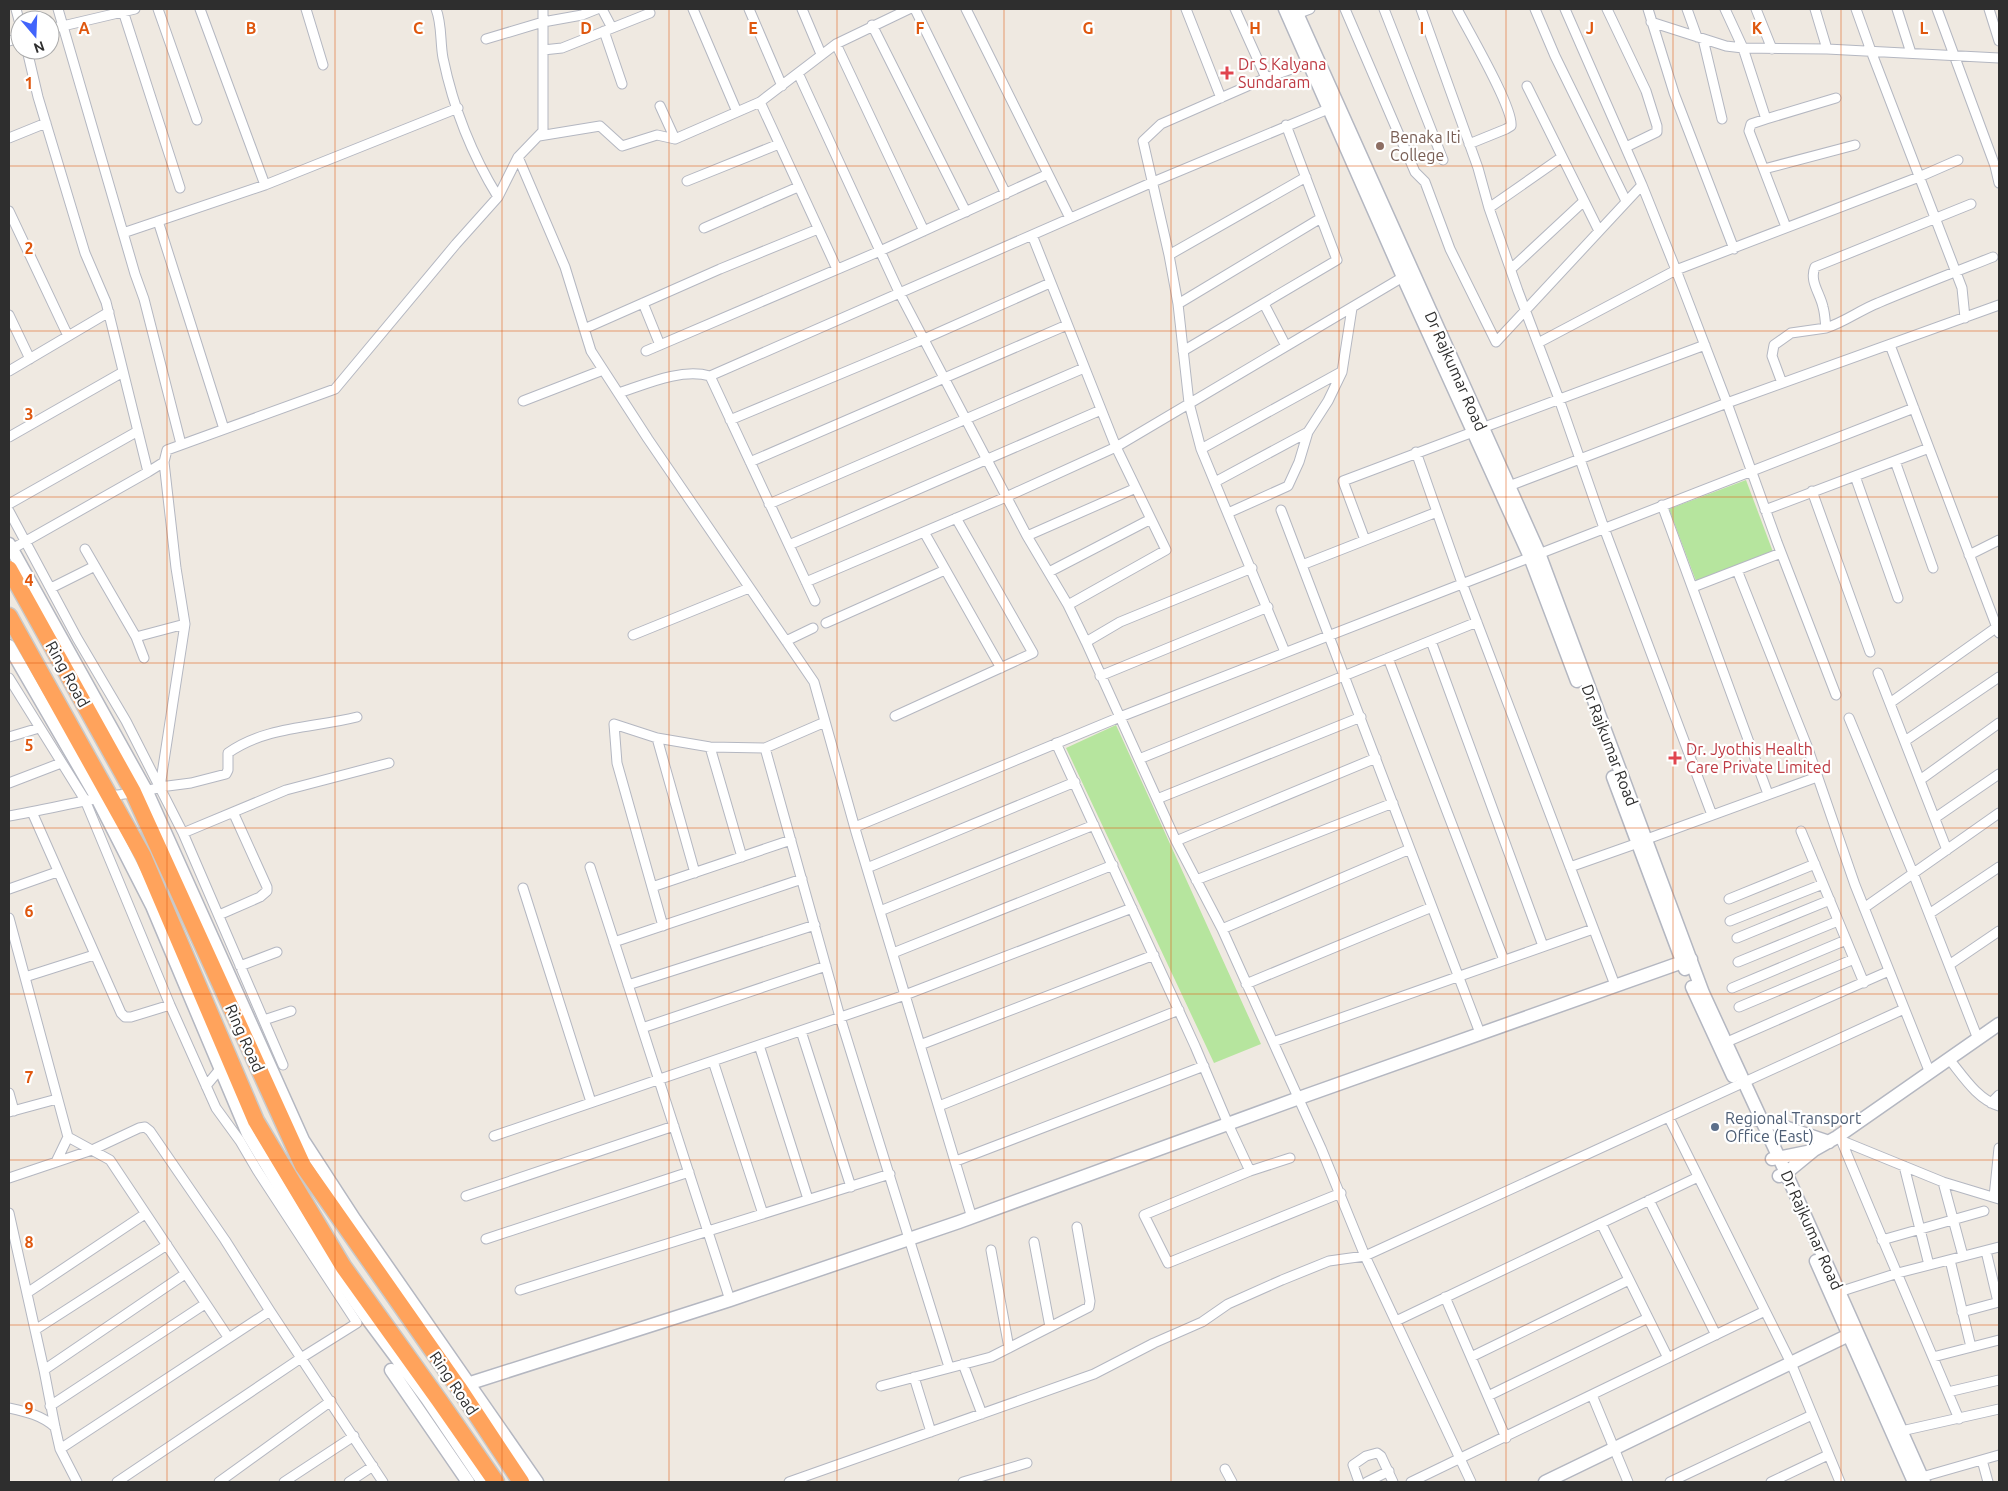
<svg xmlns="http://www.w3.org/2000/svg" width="2008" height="1491" font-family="Ubuntu,sans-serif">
	<rect width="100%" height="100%" fill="#efe9e1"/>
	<path fill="#b6e59e" d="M1746,480L1773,552L1696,581L1669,509Z
		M1116,725L1261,1044L1214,1063L1066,748Z"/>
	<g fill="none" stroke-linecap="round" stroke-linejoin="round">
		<defs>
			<path id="street" d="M16,9L20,24
				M58,9L135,274L144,299L181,444
				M158,9L197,120
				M200,9L265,185
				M306,9L323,65
				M436,9C442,24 440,42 443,58C453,106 472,155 498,197
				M602,9L612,28
				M693,9L737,112
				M749,9L782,86
				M802,9L821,54
				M915,9L1006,194
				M966,9L1070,218
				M1186,9L1221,98
				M1235,9L1266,78
				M1345,9L1415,172L1425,182L1450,249L1496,342L1642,185
				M1384,9L1443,160
				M1421,9L1478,168L1489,208L1518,291L1559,399L1604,528L1712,815
				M1457,9C1467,29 1514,108 1511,126L1506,129L1469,144
				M1535,9L1555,56L1626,201
				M1565,9L1642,185L1676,270L1727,403L1777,542L1836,695
				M1607,9L1646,91L1657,126V132L1626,147
				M1648,9L1674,93L1734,249
				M1687,9L1697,37
				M1725,9L1743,48L1766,119
				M1756,9L1772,49
				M1815,9L1827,49
				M1856,9L1871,51L1962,288L1965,318
				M1897,9L1911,53
				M1937,9L1995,166L1999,183
				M1989,9L1999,41
				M123,11L180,188
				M1294,15L1310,9
				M1651,22L1726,46L1743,48L1827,49L1999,58
				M872,25L966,212
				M50,29L135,9
				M604,31L622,84
				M486,39L543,22L582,15L597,9
				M1703,39L1722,119
				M9,41L20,38
				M836,44L924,231
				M27,50L38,97L85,253L106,302L148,472
				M543,50L562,48L650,13
				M798,73L899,292L1027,536L1068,605L1086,642L1176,841L1222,929L1273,1042L1321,1148L1365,1256L1471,1482
				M1527,86L1599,231
				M760,102L837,269
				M660,106L675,139
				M539,136L600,126L622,146L657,135L675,139L760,102L836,44L909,9
				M9,138L46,123
				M518,157L565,267L591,351L648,439L814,682L856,832L972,1218
				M1764,169L1855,145
				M687,181L779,144
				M1489,208L1562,157
				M9,211L68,336
				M158,221L224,429
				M1786,227L1749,131L1751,124L1766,119L1836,98
				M704,228L798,187
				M123,233L265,185L458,108
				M1032,235L1116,447L1166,550L1068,605
				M1169,255L1306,177
				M1511,269L1584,201
				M643,303L660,345
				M1178,304L1321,218
				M1264,304L1286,346
				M9,315L30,359
				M1826,328C1845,322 1860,310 1878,303C1916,287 1955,272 1993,257
				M584,329L720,269L818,229
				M1538,343L1676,270L1919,177L1958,160
				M1890,345L1999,633
				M646,351L880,251L1048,174
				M1183,351L1337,260L1286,125
				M9,371L109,312
				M710,376L815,601
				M1782,383L1772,356L1774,345L1791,333L1826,328C1825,321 1825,314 1823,307C1820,293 1809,281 1815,267L1971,204
				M619,393C646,384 681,368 710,376L1153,182L1333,107
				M523,401L603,370
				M730,420L924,339L1050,283
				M1482,428L1705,345
				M9,437L123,372
				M1201,449L1341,372
				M1416,452L1462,583L1615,985
				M1895,461L1933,568
				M750,462L1067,325
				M1855,476L1898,598
				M1215,482L1308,432
				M1509,486L1727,403L1999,305
				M1812,491L1870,652
				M9,504L138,431
				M769,504L1084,368
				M1662,505L1768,794
				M1281,510L1480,1033
				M1765,510L1929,448
				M9,511L77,638L126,721L183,833L283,1065
				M1228,513L1288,486L1299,462L1308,432L1328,401L1342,372L1352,308
				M924,532L1001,668
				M1027,536L1136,488
				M1365,540L1343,481L1473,432
				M789,545L1101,410
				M12,549L148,472L164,462
				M85,549L136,637L144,658
				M1969,555L1999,540
				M1302,565L1437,512
				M1737,570L1807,746L1855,885L1930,1073
				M1049,572L1151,519
				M806,582L1006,497L1116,447L1408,274
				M1693,587L1781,553
				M51,588L95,566
				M826,623L945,570
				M633,635L749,588
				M136,637L185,624
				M786,641L813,628
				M1431,641L1543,946
				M1086,642L1120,622L1252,568
				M1285,652L1201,449L1189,403L1178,304L1169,255L1143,141L1161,124L1266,78L1309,63
				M1388,658L1504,960
				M1878,673L1947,850
				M1100,676L1268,607
				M9,678L85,800L170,1005L216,1108L240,1141L257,1170L357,1323L301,1358L117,1482
				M1890,703L1997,627
				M895,716L1033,653L956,518
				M1849,718L1913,873L1978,1039
				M9,737L39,728
				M657,738L695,873
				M1905,741L1999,677
				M1056,743L1195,1046L1228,1124L1250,1171
				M710,747L742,857
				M765,748L840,1017L949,1367
				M1139,759L1477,622
				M1920,780L1999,723
				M9,783L61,763
				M160,787L191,783L226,774L228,770V753C266,726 314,728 357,717
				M1157,799L1361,717
				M32,812L121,1013L125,1017H131L170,1005
				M9,816C43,810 77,802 111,796C127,793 144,793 160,787L185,624L176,568L164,462L167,450L335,389L456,244L498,197L518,157L543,131V9
				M1935,818L1999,774
				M855,827L1120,717L1914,408
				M1801,831L1864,983
				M183,833L286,790L389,763
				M1647,839L1817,777
				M1176,841L1376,758
				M590,867L730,1300
				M1570,867L1638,843
				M867,868L1075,782
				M1196,880L1393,803
				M652,887L791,840
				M523,888L591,1102
				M9,889L57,872
				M1729,899L1815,864
				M1864,908L1999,813
				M880,911L1094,825
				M1929,914L1999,867
				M219,915L260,897L267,891V887L233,812
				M9,918L68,1137L110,1160L228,1337
				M1730,921L1823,884
				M663,926L617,763L614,724L657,738L710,747L765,748L825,722
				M1222,929L1410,849
				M1737,938L1830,900
				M614,942L802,879
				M893,953L1113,865
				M1738,962L1838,921
				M1949,965L1999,931
				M240,966L277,952
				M25,977L94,955
				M1246,984L1432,907
				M628,985L815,925
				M1732,988L1846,940
				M1739,1007L1854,959
				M264,1020L291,1011
				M642,1028L826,966
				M801,1031L851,1187
				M1273,1042L1593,929
				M1727,1042L1889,971
				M759,1045L808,1199
				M920,1045L1154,955
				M1949,1059C1963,1076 1977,1099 1999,1106
				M713,1061L763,1214
				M206,1086L220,1069
				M9,1093L14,1111
				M1991,1103L1999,1095
				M939,1106L1179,1010
				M9,1112L57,1099
				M1669,1118L1791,1363L1840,1482
				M494,1136L905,995L1132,908
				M1840,1140L1943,1182L1999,1199
				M1842,1142C1880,1235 1920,1326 1959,1419
				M1290,1158L1250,1171L1144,1215L1168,1263L1341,1193
				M956,1161L1204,1066
				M56,1162L68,1137
				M1904,1166L1929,1265
				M9,1178L92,1150L139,1128L145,1127L150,1131L225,1240L270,1311L383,1482
				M1943,1182L1963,1256
				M466,1196L674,1126
				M1994,1197L1999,1148
				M1649,1200L1716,1335
				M9,1213L44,1370L55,1427L60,1449L77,1482
				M1601,1223L1668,1358
				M486,1239L689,1172
				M1882,1240L1984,1211
				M1034,1242L1050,1327
				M991,1250L1009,1348
				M1986,1251L1998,1302
				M1950,1260L1971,1347
				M520,1290L890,1174
				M1839,1292L1898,1273L1999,1247
				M27,1293L145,1214
				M1445,1297L1506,1438
				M1962,1312L1999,1302
				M1396,1321L1698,1177
				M35,1330L167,1245
				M1471,1357L1629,1280
				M1933,1357L1999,1340
				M963,1364L982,1414
				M44,1370L185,1274
				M914,1377L931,1432
				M881,1386L991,1357L1089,1307L1090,1301L1077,1227
				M1948,1392L1999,1380
				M1592,1395L1628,1482
				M1488,1396L1648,1318
				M50,1406L205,1304
				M9,1408C27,1412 41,1415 55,1427
				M1897,1432L1999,1409
				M60,1449L270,1311
				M1982,1460L1988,1482
				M1225,1469L1232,1482
				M1922,1477L1999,1455
				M219,1482L331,1401
				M284,1482L354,1436
				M349,1482L373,1466
				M789,1482L1094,1374L1154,1343L1202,1322L1228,1304L1282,1280L1329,1261L1365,1256L1904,1009
				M963,1482L1027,1463
				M1359,1482L1353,1465L1366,1456L1377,1453L1381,1456L1393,1482
				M1367,1482L1389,1471
				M1411,1482L1765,1311
				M1670,1482L1812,1415
				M1771,1482L1828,1455"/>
			<path id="secondary" d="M1285,9L1403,277L1530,557L1577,681
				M1295,9L1539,553L1703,993L1786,1173L1924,1482
				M9,544L147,792L303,1140L355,1220L537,1482
				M9,646L97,798L152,906L248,1134L305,1229L366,1317L427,1399L483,1482
				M1613,777L1685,969
				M1692,987L1733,1076
				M1758,1120L1761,1119L1829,1142
				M1772,1159L1812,1151
				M1779,1176L1786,1173L1814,1150L1837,1137L1999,1024
				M1816,1261L1914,1482
				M391,1370L468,1482
				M458,1387L730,1300L959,1222L1299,1098L1691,959
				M1545,1482L1855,1332"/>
			<path id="highway" d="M9,569L133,792L303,1166L458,1387L521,1482
				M9,616L143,856L256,1121L343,1266L439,1400L496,1482"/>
		</defs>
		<use href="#street" stroke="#b4b7c1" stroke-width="11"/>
		<use href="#secondary" stroke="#b4b7c1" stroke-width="15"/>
		<use href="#highway" stroke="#c9c9c9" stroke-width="19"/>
		<use href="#street" stroke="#fff" stroke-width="9"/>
		<use href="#secondary" stroke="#fff" stroke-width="12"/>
		<use href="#highway" stroke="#ffa35c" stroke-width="16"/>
	</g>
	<path fill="none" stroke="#df570e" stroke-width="1" stroke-opacity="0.55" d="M167,9V1482M335,9V1482M502,9V1482M669,9V1482M837,9V1482M1004,9V1482M1171,9V1482M1339,9V1482M1506,9V1482M1673,9V1482M1841,9V1482M9,166H1999M9,331H1999M9,497H1999M9,663H1999M9,828H1999M9,994H1999M9,1160H1999M9,1325H1999"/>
	<g fill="#e0444e" stroke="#fff" stroke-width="2">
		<path d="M1224.5 65.5h5v5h5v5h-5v5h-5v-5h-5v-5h5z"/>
		<path d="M1672.5 750.5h5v5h5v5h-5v5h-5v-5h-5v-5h5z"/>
	</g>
	<circle fill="#8d6e63" stroke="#fff" stroke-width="2" cx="1380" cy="146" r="5"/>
	<circle fill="#5c6f8a" stroke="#fff" stroke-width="2" cx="1715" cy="1127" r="5"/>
	<g text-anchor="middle" stroke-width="4.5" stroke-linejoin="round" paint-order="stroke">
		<g font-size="16" fill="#be3a42" stroke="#fff" text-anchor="start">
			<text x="1238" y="70">Dr S Kalyana<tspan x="1238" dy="18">Sundaram</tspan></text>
			<text x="1686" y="755">Dr. Jyothis Health<tspan x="1686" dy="18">Care Private Limited</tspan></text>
		</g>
		<g font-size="16" fill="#785e54" stroke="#fff" text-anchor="start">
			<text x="1390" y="143">Benaka Iti<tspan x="1390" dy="18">College</tspan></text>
		</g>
		<g font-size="16" fill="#2e2e2e" stroke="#fff">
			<text transform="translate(1456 371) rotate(66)" y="6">Dr Rajkumar Road</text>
			<text transform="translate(68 674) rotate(61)" y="6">Ring Road</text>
			<text transform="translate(1610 745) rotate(69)" y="6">Dr Rajkumar Road</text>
			<text transform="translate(245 1038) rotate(66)" y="6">Ring Road</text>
			<text transform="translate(1812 1230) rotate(66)" y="6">Dr Rajkumar Road</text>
			<text transform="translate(454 1383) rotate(56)" y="6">Ring Road</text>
		</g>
		<g font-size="16" fill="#4e5e75" stroke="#fff" text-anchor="start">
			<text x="1725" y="1124">Regional Transport<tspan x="1725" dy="18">Office (East)</tspan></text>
		</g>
	</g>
	<g font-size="16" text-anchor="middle" font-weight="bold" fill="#df570e" stroke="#fff" stroke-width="4.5" stroke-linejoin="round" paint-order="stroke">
		<text x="84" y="34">A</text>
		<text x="251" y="34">B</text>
		<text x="418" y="34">C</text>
		<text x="586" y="34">D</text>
		<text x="753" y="34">E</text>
		<text x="920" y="34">F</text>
		<text x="1088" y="34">G</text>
		<text x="1255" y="34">H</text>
		<text x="1422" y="34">I</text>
		<text x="1590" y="34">J</text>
		<text x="1757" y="34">K</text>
		<text x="1924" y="34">L</text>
		<text x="29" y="89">1</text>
		<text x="29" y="254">2</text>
		<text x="29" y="420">3</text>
		<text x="29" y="586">4</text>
		<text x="29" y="751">5</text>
		<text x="29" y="917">6</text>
		<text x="29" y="1083">7</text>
		<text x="29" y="1248">8</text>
		<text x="29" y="1414">9</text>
	</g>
	<rect width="2008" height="1491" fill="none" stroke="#2e2e2e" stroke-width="20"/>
	<g transform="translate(35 35) rotate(161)"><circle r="24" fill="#ffffff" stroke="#ababab"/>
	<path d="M0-4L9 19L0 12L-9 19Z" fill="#4264fb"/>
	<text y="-8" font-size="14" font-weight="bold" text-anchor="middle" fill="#2e2e2e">N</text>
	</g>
</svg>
